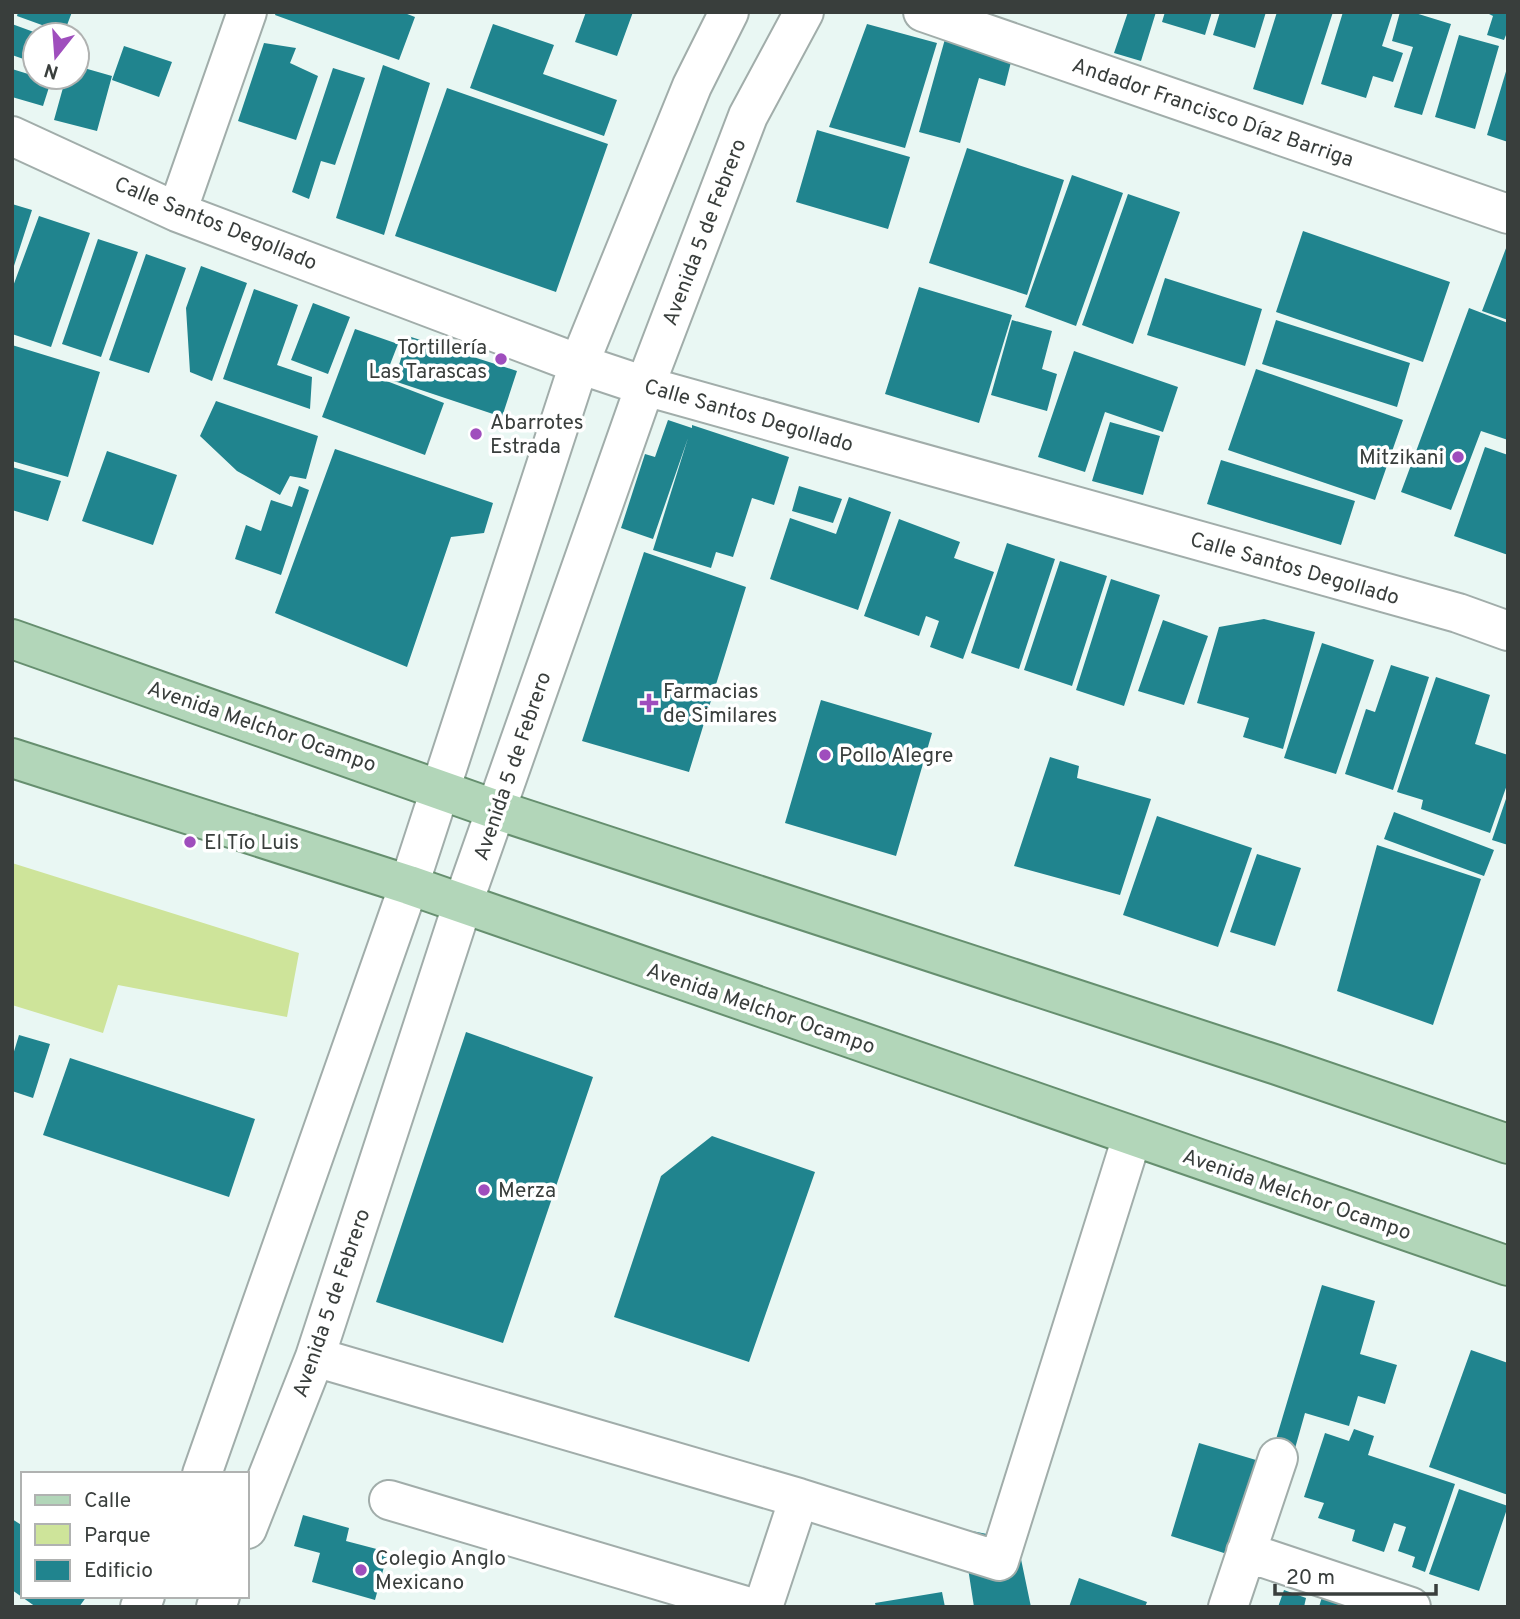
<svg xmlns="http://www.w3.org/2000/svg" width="1520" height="1619" font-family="Overpass,sans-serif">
	<rect width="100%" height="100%" fill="#e9f7f3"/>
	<path fill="#cee49a" d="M12,863L299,953L287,1017L118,985L103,1033L12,1005Z"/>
	<path fill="#20848e" d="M18,12H72L64,33L17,16Z
		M276,12H402L415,17L399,60L275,15Z
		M586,12H633L617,56L575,42Z
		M1128,12H1156L1141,61L1114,53Z
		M1165,12H1212L1205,35L1162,22Z
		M1220,12H1266L1255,48L1213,35Z
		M1277,12H1333L1303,105L1253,89Z
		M1343,12H1393L1382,46L1403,53L1393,82L1373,76L1366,98L1321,84Z
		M1400,12H1412L1451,24L1422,115L1394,107L1413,47L1392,41Z
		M1485,12H1508V30L1504,40L1487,35L1493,16Z
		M12,24L42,35H35V63L12,55Z
		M493,24L554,45L543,74L617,100L604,136L470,88Z
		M867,24L937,43L905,148L829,127Z
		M1459,35L1499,46L1475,129L1435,117Z
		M945,39L1012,58L1005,86L979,78L960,143L919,132Z
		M264,43L296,48L290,63L318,76L296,140L238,121Z
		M124,46L172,62L159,97L112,80Z
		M383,65L430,83L384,235L336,218Z
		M77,66L112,76L97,131L54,120L66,77H77Z
		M333,68L365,78L335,165L321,161L309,199L292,192Z
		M1507,68H1508V142L1487,135Z
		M12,69L51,81L43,106L12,97Z
		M447,88L608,144L556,292L395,236Z
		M817,130L910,157L888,229L796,202Z
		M967,148L1064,180L1027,295L929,263Z
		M1072,175L1123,193L1076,326L1025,307Z
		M1128,194L1180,212L1133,344L1082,325Z
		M12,204L32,210L13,269H12Z
		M39,216L90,233L51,347L12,334V289Z
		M1303,231L1450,282L1423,362L1276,312Z
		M98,239L138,252L101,357L62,344Z
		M1508,243V320L1482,311Z
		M146,254L186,268L149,373L109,360Z
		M201,266L247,283L212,381L190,372L186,308Z
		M1165,278L1262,309L1245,366L1147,335Z
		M919,287L1012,315L979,423L885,394Z
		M254,289L298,305L277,365L312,377L310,409L223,379Z
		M313,303L350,317L328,374L291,360Z
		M1469,308L1508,323V440L1481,431L1451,510L1401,492Z
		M1012,320L1052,331L1042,369L1057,374L1047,411L991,395Z
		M1276,320L1410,363L1397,407L1262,364Z
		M355,329L398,344L384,380L444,403L425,455L322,417Z
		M408,336L517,371L502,417L394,381Z
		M12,345L100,372L68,477L12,461Z
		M1074,351L1178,387L1163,432L1105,412L1085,472L1038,457Z
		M1256,369L1403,420L1375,500L1228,450Z
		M216,401L318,436L306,479L290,476L280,495L237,471L200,436Z
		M668,420L692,428V425L789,457L774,505L752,498L733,557L716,552L711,568L653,550L688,438L653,539L621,528L645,454L655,457Z
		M1110,422L1160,436L1143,495L1092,481Z
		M1485,447L1508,455V555L1454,536Z
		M335,449L493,503L484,533L451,537L407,667L275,613Z
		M107,451L177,475L153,545L82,521Z
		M1221,460L1355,501L1341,545L1207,504Z
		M12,467L61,481L48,521L12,510Z
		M299,486L309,490L281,575L235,559L246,525L261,531L271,500L292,507Z
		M799,486L842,499L833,523L792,511Z
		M849,497L891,512L858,610L770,579L790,518L836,534Z
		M899,519L960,542L954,558L994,572L963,659L930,647L939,621L926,616L919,636L864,616Z
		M1007,543L1055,559L1019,669L971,653Z
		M644,552L746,587L689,772L582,741Z
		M1060,561L1107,576L1072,686L1024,670Z
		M1111,579L1160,595L1124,706L1076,690Z
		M1264,619L1315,632L1283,749L1243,737L1249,718L1197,703L1219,627Z
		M1163,620L1208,636L1184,705L1138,691Z
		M1322,643L1374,660L1336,774L1284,758Z
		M1391,665L1429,677L1393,790L1345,774L1366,709L1375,712Z
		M1436,677L1490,695L1475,744L1508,755V782L1490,833L1421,809L1423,800L1397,792Z
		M821,700L932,733L896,856L785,823Z
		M1050,757L1079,766L1077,778L1151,799L1120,895L1014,866Z
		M1508,793V845L1492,840Z
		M1394,812L1494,850L1484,876L1384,839Z
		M1157,816L1252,848L1218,947L1123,915Z
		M1377,845L1481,879L1433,1025L1337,991Z
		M1257,854L1301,868L1275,946L1230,932Z
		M466,1032L593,1077L503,1343L376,1302Z
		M19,1035L50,1044L33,1098L12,1091V1058Z
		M70,1058L255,1119L229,1197L43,1135Z
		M712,1136L815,1172L749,1362L614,1317L661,1176Z
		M1322,1285L1375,1301L1360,1354L1397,1365L1385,1404L1358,1396L1349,1426L1305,1413L1294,1452L1274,1446Z
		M1471,1350L1508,1363V1495L1429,1467Z
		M1354,1429L1374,1436L1368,1455L1455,1484L1425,1572L1412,1567L1415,1557L1398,1551L1406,1527L1394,1523L1384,1552L1352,1541L1355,1530L1318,1518L1324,1503L1304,1497L1325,1433L1349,1441Z
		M1199,1443L1256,1460L1227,1554L1171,1536Z
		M1459,1489L1508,1506L1479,1591L1429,1574Z
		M303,1515L349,1528L346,1541L388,1552L375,1600L312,1582L320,1553L294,1546Z
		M12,1519L23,1526V1596H87L79,1607H36L12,1590Z
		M962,1529L1017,1540L1031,1607H974Z
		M1079,1578L1147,1602L1145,1607H1069Z
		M1284,1590L1306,1598L1304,1607H1278Z
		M1324,1590L1376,1607H1319Z
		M942,1592L945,1607H876L875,1603Z"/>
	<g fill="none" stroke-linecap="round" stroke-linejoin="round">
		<defs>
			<path id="minor" d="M923,12L1508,214
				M12,136L177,212L579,364L645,386L1458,613L1508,631
				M177,212L247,12
				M315,1357L799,1498L763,1607
				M202,1474L409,885L579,364L692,86L729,12
				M799,1498L999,1561L1132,1137
				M389,1500L749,1607
				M247,1529L315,1357L463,903L645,386L748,116L804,12
				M1246,1552L1411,1607
				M140,1607L145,1596
				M216,1607L220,1596
				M1228,1607L1278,1458"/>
			<path id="major" d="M12,639L497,810L1277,1065L1508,1144
				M12,758L409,885L1508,1266"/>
		</defs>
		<use href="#minor" stroke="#a1adaa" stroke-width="42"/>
		<use href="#major" stroke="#668f6f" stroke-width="42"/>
		<use href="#minor" stroke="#fff" stroke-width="38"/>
		<use href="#major" stroke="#b2d6b9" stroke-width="38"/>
	</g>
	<g fill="#9f4ebd" stroke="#fff" stroke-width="2.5">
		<circle cx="501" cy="359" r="7"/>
		<circle cx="476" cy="434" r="7"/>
		<circle cx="1458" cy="457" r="7"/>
		<path d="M645.5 692.5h7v7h7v7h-7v7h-7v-7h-7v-7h7z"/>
		<circle cx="825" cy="755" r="7"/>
		<circle cx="190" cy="842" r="7"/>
		<circle cx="484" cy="1190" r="7"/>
		<circle cx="361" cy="1570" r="7"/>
	</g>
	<g text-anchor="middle" stroke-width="7" stroke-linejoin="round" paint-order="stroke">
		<g font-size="21" fill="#393e3c" stroke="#fff">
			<text transform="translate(1213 112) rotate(19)" y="7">Andador Francisco Díaz Barriga</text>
			<text transform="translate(216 223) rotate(22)" y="7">Calle Santos Degollado</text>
			<text transform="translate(704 232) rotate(-69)" y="7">Avenida 5 de Febrero</text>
			<text transform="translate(749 415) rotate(16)" y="7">Calle Santos Degollado</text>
			<text transform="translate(1295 568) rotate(16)" y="7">Calle Santos Degollado</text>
			<text transform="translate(262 726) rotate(19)" y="7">Avenida Melchor Ocampo</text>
			<text transform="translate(512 766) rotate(-71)" y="7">Avenida 5 de Febrero</text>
			<text transform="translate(761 1008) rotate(19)" y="7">Avenida Melchor Ocampo</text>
			<text transform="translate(1297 1194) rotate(19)" y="7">Avenida Melchor Ocampo</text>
			<text transform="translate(331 1303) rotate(-71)" y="7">Avenida 5 de Febrero</text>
		</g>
		<g font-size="21" fill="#393e3c" stroke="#fff" text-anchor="start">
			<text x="487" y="354" text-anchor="end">Tortillería<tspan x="487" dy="24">Las Tarascas</tspan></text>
			<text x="490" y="429">Abarrotes<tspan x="490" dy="24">Estrada</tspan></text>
			<text x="1444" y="464" text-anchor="end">Mitzikani</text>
			<text x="663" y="698">Farmacias<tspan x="663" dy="24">de Similares</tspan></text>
			<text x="839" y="762">Pollo Alegre</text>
			<text x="204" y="849">El Tío Luis</text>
			<text x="498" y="1197">Merza</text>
			<text x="375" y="1565">Colegio Anglo<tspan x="375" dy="24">Mexicano</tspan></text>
		</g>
	</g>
	<rect width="1520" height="1619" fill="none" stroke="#393e3c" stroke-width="28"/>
	<rect x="21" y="1472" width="228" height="126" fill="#ffffff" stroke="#b0b2b1" stroke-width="2"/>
	<rect x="35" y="1495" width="35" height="10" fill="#b2d6b9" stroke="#b0b2b1" stroke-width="2"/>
	<text x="84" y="1507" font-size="21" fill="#393e3c">Calle</text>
	<rect x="35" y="1524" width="35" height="21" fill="#cee49a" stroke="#b0b2b1" stroke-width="2"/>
	<text x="84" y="1542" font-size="21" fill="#393e3c">Parque</text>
	<rect x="35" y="1560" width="35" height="21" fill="#20848e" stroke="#b0b2b1" stroke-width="2"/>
	<text x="84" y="1577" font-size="21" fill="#393e3c">Edificio</text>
	<g transform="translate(56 56) rotate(197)"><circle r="33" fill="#ffffff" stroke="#b0b2b1" stroke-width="2"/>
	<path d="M0-5L12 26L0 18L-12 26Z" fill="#9f4ebd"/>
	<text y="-10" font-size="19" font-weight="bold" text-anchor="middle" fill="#393e3c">N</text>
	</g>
	<path d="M1275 1584v10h161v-10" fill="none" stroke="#393e3c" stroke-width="3.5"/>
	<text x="1286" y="1584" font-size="21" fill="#393e3c" stroke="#ffffff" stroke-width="5" paint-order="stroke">20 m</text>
</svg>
